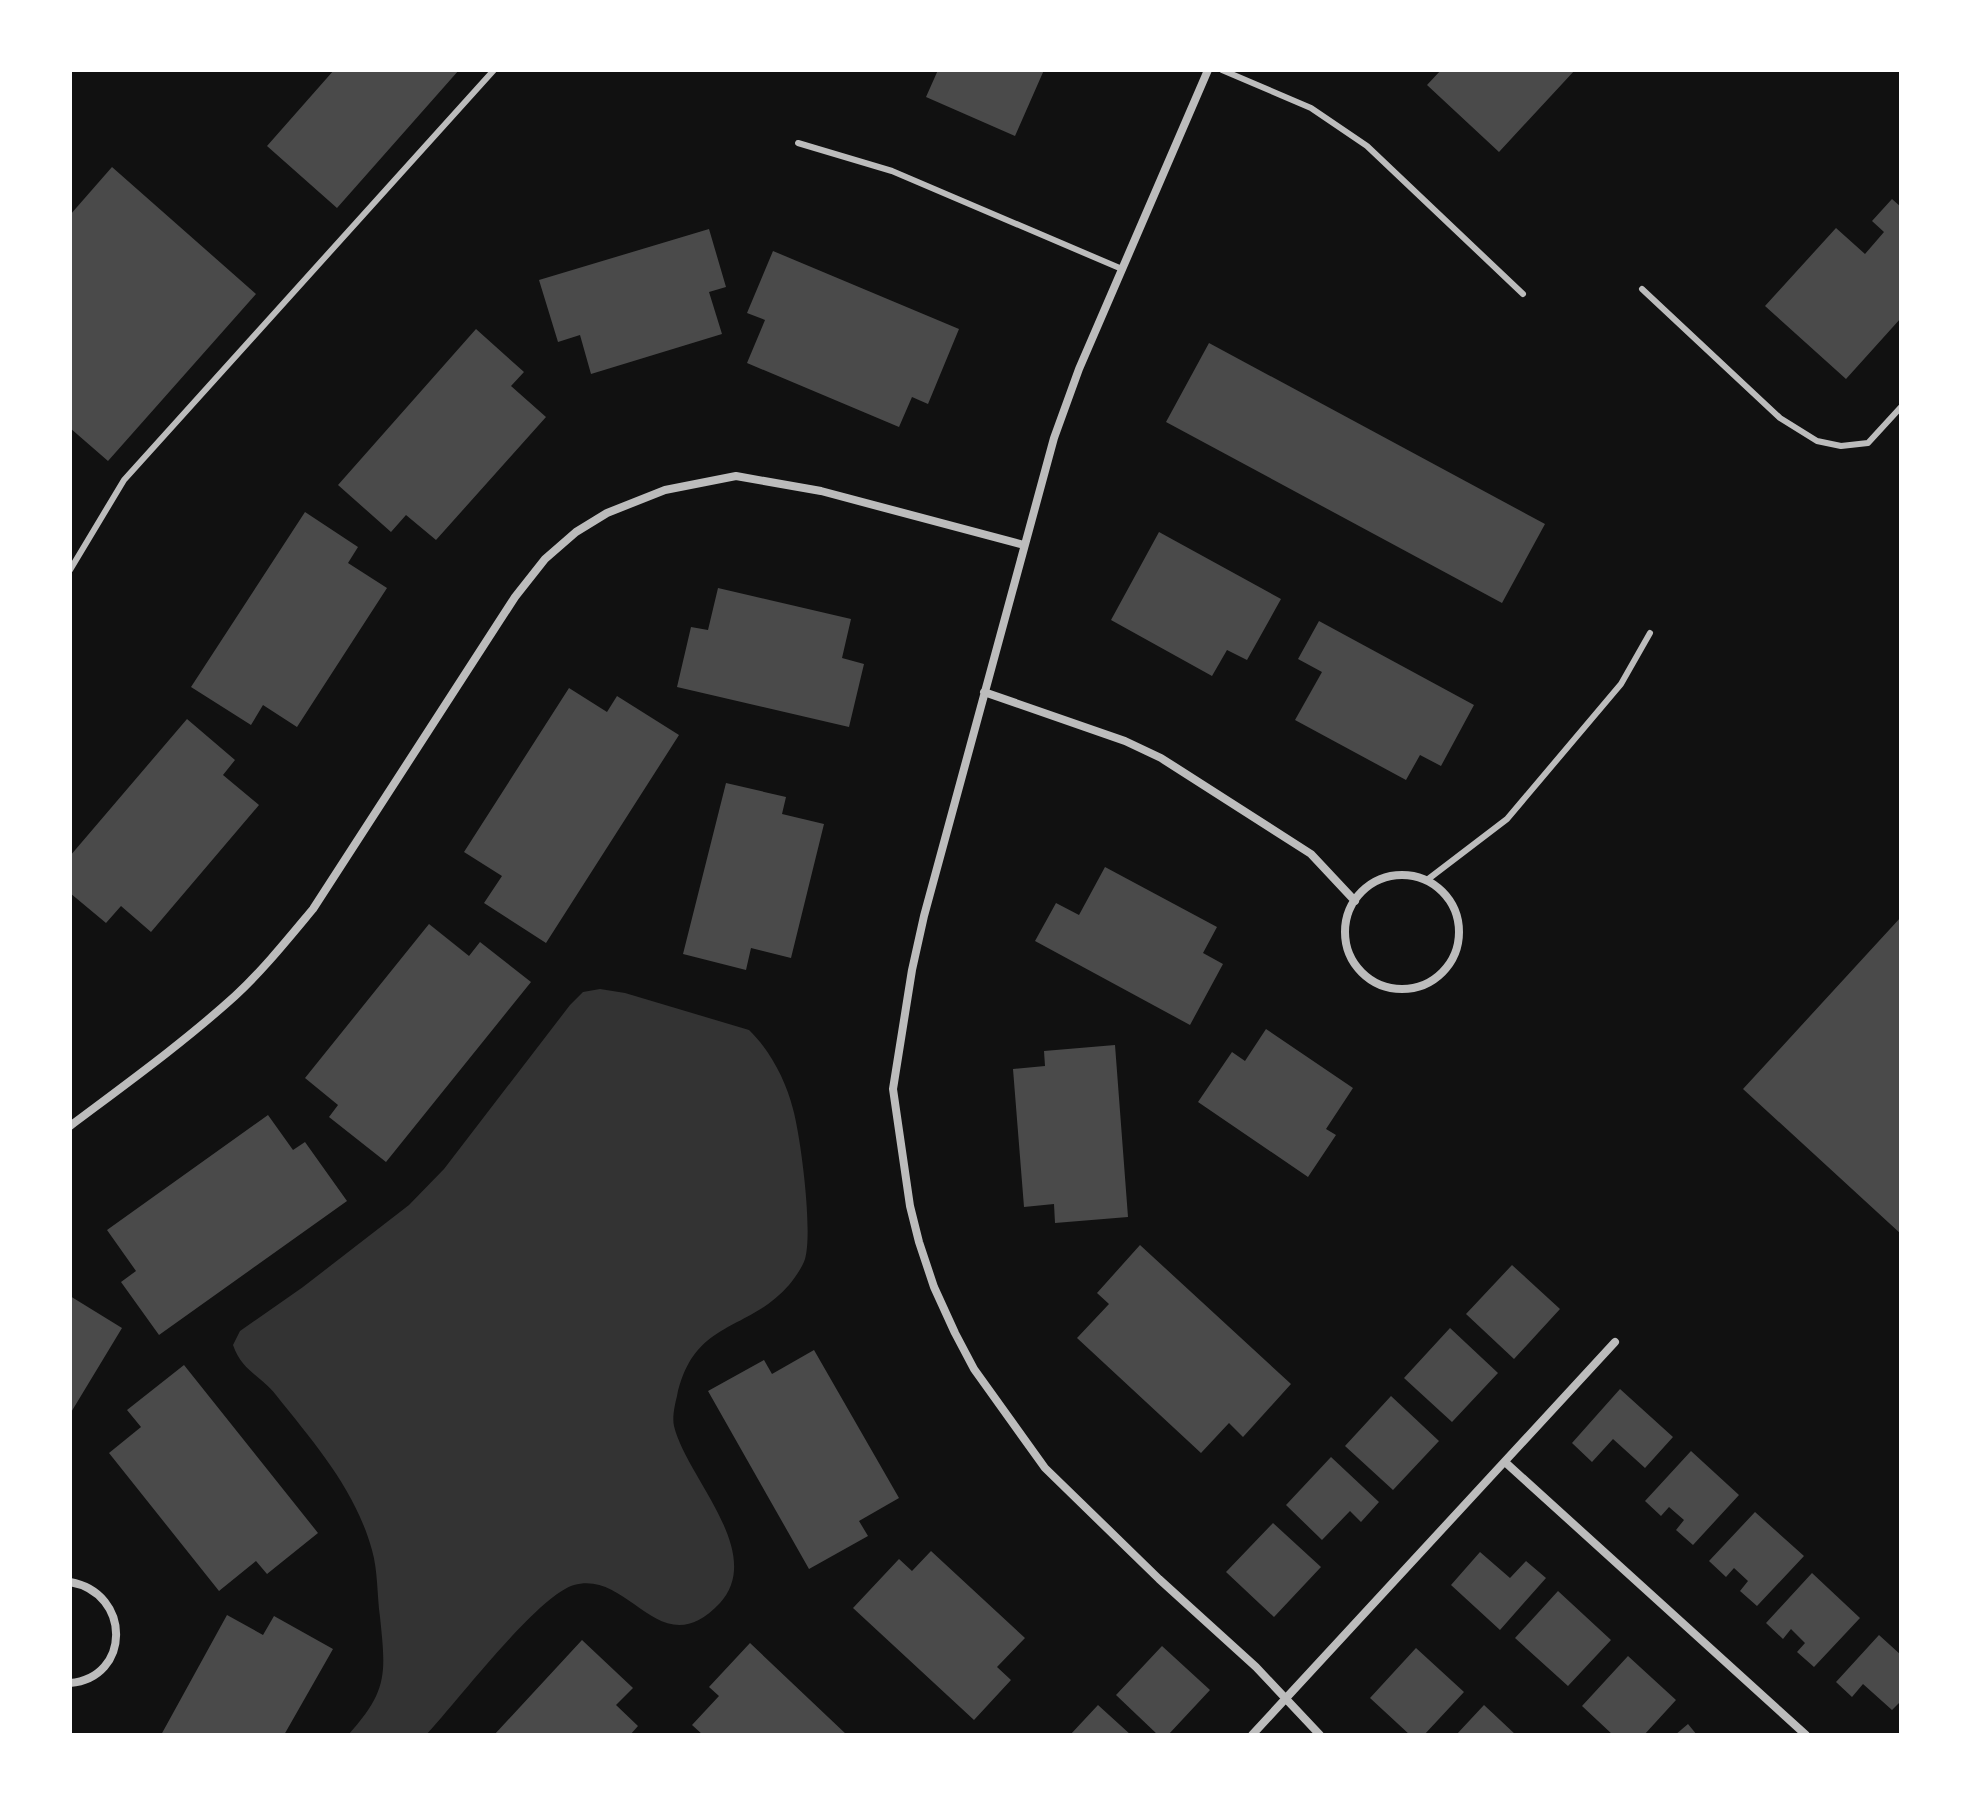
<svg xmlns="http://www.w3.org/2000/svg" width="1971" height="1805" font-family="Ubuntu,sans-serif">
	<rect width="100%" height="100%" fill="#111"/>
	<path fill="#333" d="M600,989L625,993L749,1030C770,1050 786,1081 793,1109C801,1138 813,1232 805,1259C802,1268 794,1279 789,1285C747,1333 694,1319 677,1396C675,1404 672,1417 674,1426C686,1477 766,1552 720,1603C660,1667 630,1569 574,1585C538,1595 456,1703 426,1735H348C388,1691 386,1674 380,1617C377,1595 378,1571 372,1550C355,1489 315,1444 276,1395C259,1374 242,1371 233,1345L240,1331L303,1287L409,1205L444,1169L570,1005L583,992Z"/>
	<path fill="#4a4a4a" d="M334,70H459L337,208L267,146Z
		M938,70H1044L1015,136L926,97Z
		M1441,70H1575L1499,152L1427,85Z
		M112,167L256,294L108,461L70,428V215Z
		M1892,199L1901,207V318L1846,379L1765,306L1836,228L1865,254L1884,232L1872,221Z
		M709,229L726,287L709,292L722,334L591,374L580,335L558,342L539,280Z
		M773,251L959,329L928,404L912,397L899,427L747,363L765,320L747,313Z
		M476,329L524,372L511,386L546,417L436,540L406,515L391,532L338,485Z
		M1209,343L1545,524L1502,603L1166,422Z
		M305,512L358,547L348,563L387,588L297,727L263,705L251,725L191,687Z
		M1159,532L1281,599L1247,660L1227,650L1212,676L1111,620Z
		M718,588L851,619L842,658L864,664L849,727L677,687L691,627L708,630Z
		M1319,621L1474,705L1441,766L1420,755L1406,780L1295,720L1322,672L1298,659Z
		M569,688L607,712L617,696L679,735L546,943L484,903L502,876L464,852Z
		M187,719L235,760L223,775L259,805L151,932L121,906L106,923L70,893V856Z
		M726,783L786,797L782,814L824,824L791,958L751,948L746,970L683,954Z
		M1105,867L1217,927L1203,953L1223,964L1190,1025L1035,941L1056,903L1079,915Z
		M1901,917V1234L1743,1089Z
		M429,924L469,956L480,942L531,982L386,1162L329,1117L338,1105L305,1078Z
		M1266,1029L1353,1088L1326,1129L1336,1135L1308,1177L1198,1102L1232,1052L1245,1061Z
		M1115,1045L1128,1217L1055,1223L1054,1204L1024,1207L1013,1069L1045,1066L1044,1051Z
		M268,1115L293,1150L305,1142L347,1201L159,1335L121,1282L136,1271L107,1230Z
		M1140,1245L1291,1384L1243,1437L1229,1423L1201,1453L1077,1338L1109,1304L1097,1293Z
		M1512,1265L1560,1309L1514,1359L1466,1314Z
		M70,1296L122,1328L70,1414Z
		M1450,1328L1498,1373L1452,1422L1404,1378Z
		M814,1350L899,1498L859,1521L868,1536L809,1569L708,1391L764,1360L772,1374Z
		M184,1365L318,1533L267,1574L256,1561L219,1591L109,1453L141,1427L127,1410Z
		M1620,1389L1673,1437L1645,1468L1613,1439L1592,1462L1572,1443Z
		M1391,1396L1439,1441L1393,1490L1345,1446Z
		M1691,1451L1739,1495L1693,1545L1676,1530L1684,1520L1669,1507L1661,1516L1645,1501Z
		M1331,1457L1379,1502L1361,1522L1350,1511L1322,1540L1286,1505Z
		M1755,1512L1804,1556L1757,1606L1740,1591L1748,1581L1734,1568L1726,1577L1709,1561Z
		M1273,1523L1321,1567L1274,1617L1226,1572Z
		M931,1551L1025,1638L997,1667L1011,1680L974,1720L853,1608L899,1559L912,1571Z
		M1480,1552L1510,1578L1526,1561L1546,1578L1500,1630L1451,1585Z
		M1812,1573L1860,1618L1814,1667L1797,1652L1805,1643L1791,1629L1783,1639L1766,1623Z
		M1558,1591L1611,1640L1568,1686L1515,1638Z
		M227,1615L263,1635L274,1616L333,1649L284,1735H161Z
		M1879,1635L1901,1655V1701L1892,1710L1863,1684L1852,1697L1836,1682Z
		M582,1640L633,1688L616,1705L638,1726L630,1735H494Z
		M750,1643L847,1735H703L692,1725L719,1696L709,1687Z
		M1162,1646L1210,1690L1168,1735H1158L1116,1695Z
		M1416,1648L1464,1692L1424,1735H1410L1370,1698Z
		M1628,1656L1676,1700L1644,1735H1613L1582,1706Z
		M1098,1705L1131,1735H1070Z
		M1484,1705L1516,1735H1456Z
		M1688,1724L1697,1735H1675Z"/>
	<g fill="none" stroke-linecap="round" stroke-linejoin="round">
		<path stroke="#bcbcbc" stroke-width="6" d="M1222,70L1311,108L1367,146L1523,294
			M798,143L892,171L1122,269
			M1642,289L1780,418L1817,441L1841,446L1868,443L1901,407
			M70,570L124,480L494,70
			M1427,880L1507,819L1621,684L1650,633"/>
		<path stroke="#bcbcbc" stroke-width="8" d="M1208,70L1079,369L1054,438L924,916L912,970L893,1089L910,1206L919,1242L934,1287L955,1333L974,1369L1045,1468L1159,1579L1256,1667L1320,1735
			M984,692L1125,741L1161,758L1311,854L1355,901
			M1345 932a57 57 0 1 1 114 0a57 57 0 1 1-114 0Z
			M70,1126C126,1084 183,1043 235,996C263,970 288,939 313,909L515,597L545,559L576,532L607,513L665,490L736,476L821,491L1024,545
			M1505,1462L1806,1735
			M70,1582C132,1593 131,1678 70,1683
			M1252,1735L1615,1342"/>
	</g>
	<rect width="1971" height="1805" fill="none" stroke="#ffffff" stroke-width="144"/>
</svg>
